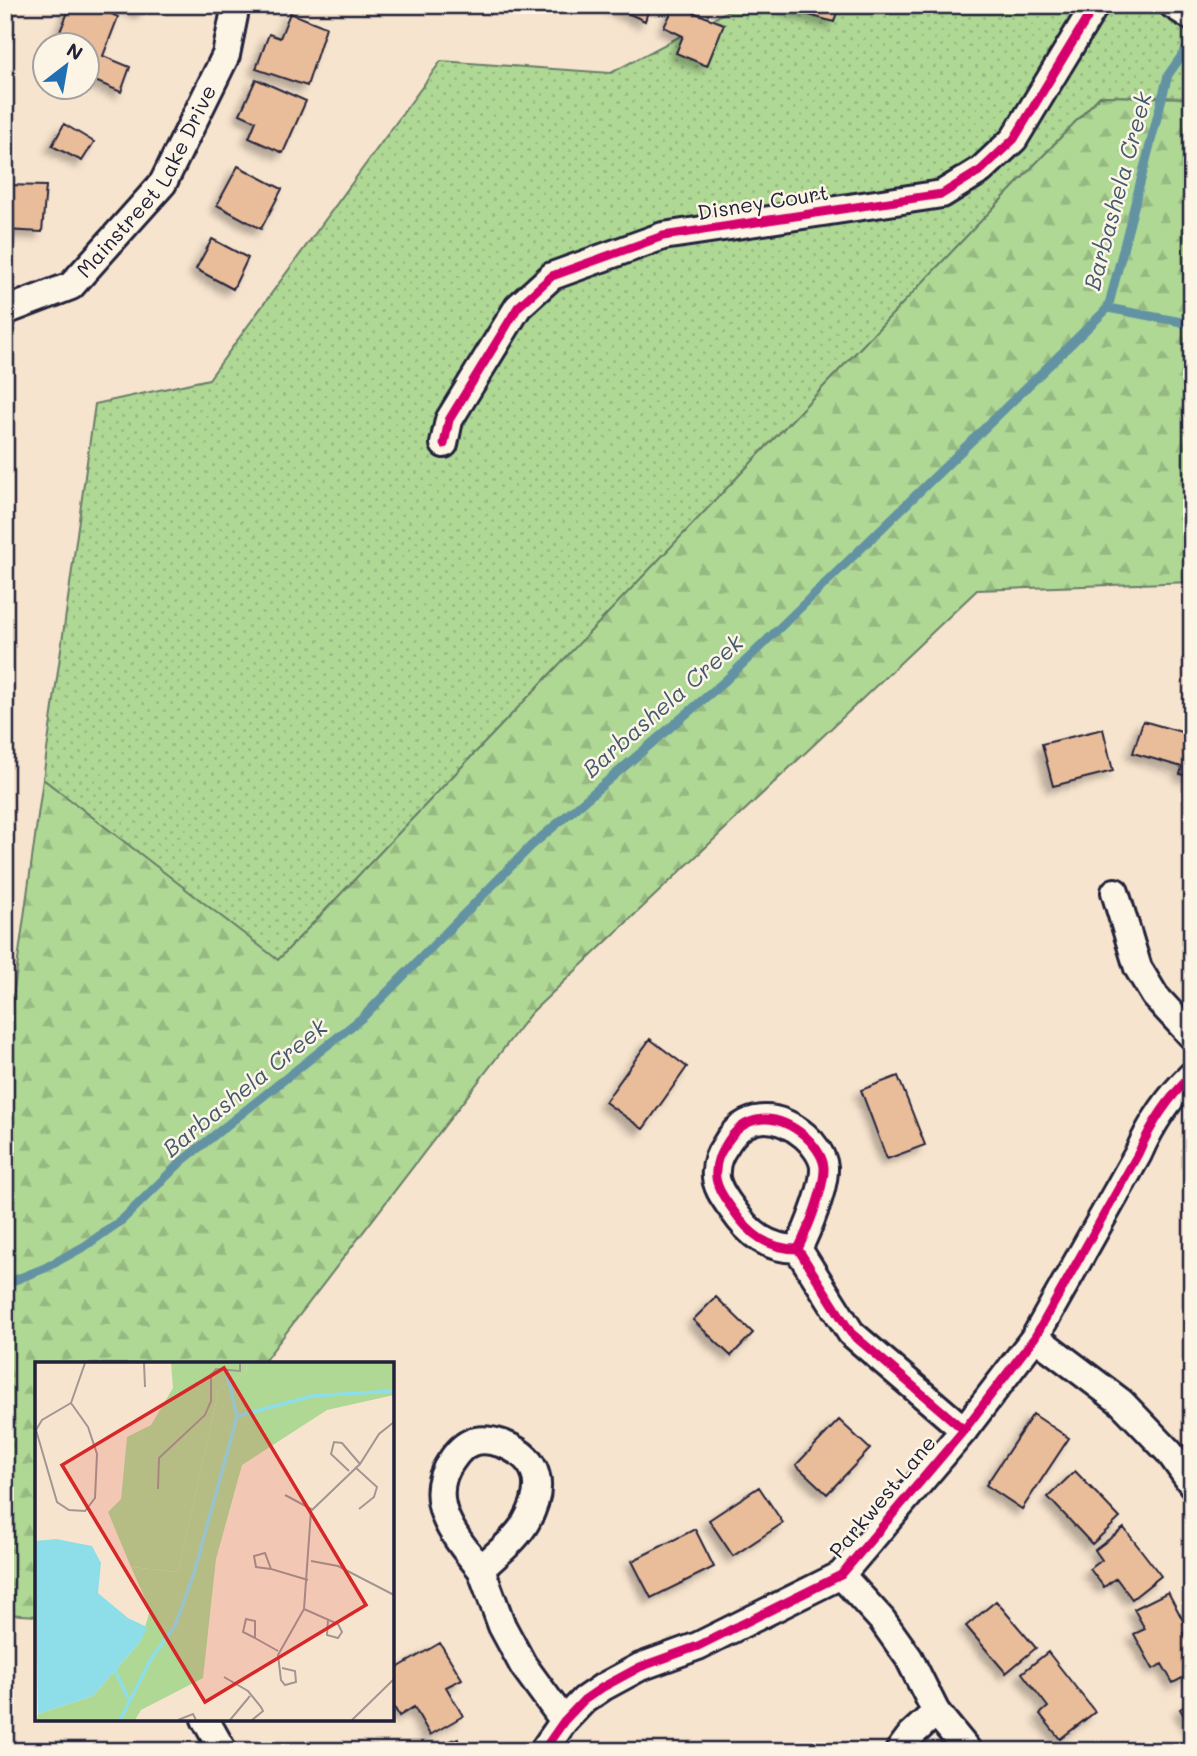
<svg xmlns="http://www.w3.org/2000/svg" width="1197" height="1756" font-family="Mali,sans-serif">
	<defs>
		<pattern id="green-dots" width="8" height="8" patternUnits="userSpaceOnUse" patternTransform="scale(1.75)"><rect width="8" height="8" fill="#afd895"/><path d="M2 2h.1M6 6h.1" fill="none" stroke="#96b981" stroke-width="1.8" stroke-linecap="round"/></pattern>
		<pattern id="forest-firs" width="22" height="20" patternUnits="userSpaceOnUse" patternTransform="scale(1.75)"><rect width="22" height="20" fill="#afd895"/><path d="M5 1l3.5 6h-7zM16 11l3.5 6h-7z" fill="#96b981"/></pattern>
		<filter id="shadow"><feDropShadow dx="-6" dy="6" stdDeviation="3.5" flood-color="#0004"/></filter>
	</defs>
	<rect width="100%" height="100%" fill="#f7e4ce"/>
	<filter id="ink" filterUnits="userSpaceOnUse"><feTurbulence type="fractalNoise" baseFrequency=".0143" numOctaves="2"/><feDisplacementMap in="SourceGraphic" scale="14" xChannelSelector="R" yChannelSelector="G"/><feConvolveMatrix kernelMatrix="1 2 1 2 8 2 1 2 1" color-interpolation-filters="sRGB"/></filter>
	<g filter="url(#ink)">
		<path fill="url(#green-dots)" stroke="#687d68" stroke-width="2" d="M739,5H1192V98L1100,96L277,961L43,779L95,404L209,379L441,61L611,73Z"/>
		<path fill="url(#forest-firs)" stroke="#687d68" stroke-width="2" d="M1100,96L1192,98V582L977,590L531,1013L262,1364H37V1616L5,1614V1055L43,779L278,960Z"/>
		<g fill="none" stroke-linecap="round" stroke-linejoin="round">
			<path stroke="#6393a3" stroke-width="9" d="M1108,308L1192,324
				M5,1284L45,1268L85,1246L122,1220L182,1161L363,1017L531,846L725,681L1108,308L1168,75L1192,41"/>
		</g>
		<path fill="#eabd9a" stroke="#22223b" stroke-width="2" filter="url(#shadow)" d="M71,5H93L118,17L103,56L130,67L121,92L88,78V46H54Z
			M125,5H146L142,13Z
			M610,5H650L645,21Z
			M675,5L724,24L707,66L676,53L683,36L664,27Z
			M785,5H839L834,22L784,8Z
			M290,13L326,27L307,86L256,69L269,34L280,38Z
			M256,79L306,101L283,153L249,138L256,121L240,114Z
			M64,124L94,142L82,161L52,146Z
			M238,166L282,189L261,229L217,205Z
			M5,185L46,186L42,232L5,230Z
			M212,239L248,258L233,289L196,269Z
			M1143,721L1192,735V777L1180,774L1182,767L1133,753Z
			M1103,729L1113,771L1053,786L1042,744Z
			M650,1039L687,1067L643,1129L605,1102Z
			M898,1076L925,1145L887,1159L861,1090Z
			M716,1297L753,1333L731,1356L693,1320Z
			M1033,1414L1069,1438L1022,1509L986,1485Z
			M839,1420L870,1449L827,1494L796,1465Z
			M1075,1471L1120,1518L1092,1544L1048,1497Z
			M759,1487L783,1523L733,1556L709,1520Z
			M1124,1528L1161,1576L1132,1599L1116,1578L1104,1587L1090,1569L1102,1560L1095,1550Z
			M695,1529L714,1567L651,1598L632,1561Z
			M1168,1592L1188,1630L1183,1633L1192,1650V1673L1173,1683L1162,1664L1153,1669L1134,1634L1145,1629L1134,1609Z
			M996,1601L1036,1648L1006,1673L966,1626Z
			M440,1643L462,1679L446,1687L463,1716L430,1735L414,1707L399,1716L392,1703V1671Z
			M1048,1652L1095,1712L1060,1739L1040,1714L1048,1707L1022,1673Z
			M1192,1702V1729L1180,1709Z
			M458,1738L463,1751H424Z"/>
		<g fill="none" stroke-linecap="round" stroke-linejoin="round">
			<defs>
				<g id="street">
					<path d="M1173,5L1192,17"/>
					<path id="s1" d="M5,311L71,286L163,183L226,55L236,5"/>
					<path d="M444,444L449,420L518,307L552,276L663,236L942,194L981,170L1014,139L1095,5"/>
					<path d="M1115,892L1138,968L1155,996L1192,1036"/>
					<path d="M798,1249C768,1249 749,1234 733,1210C725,1199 714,1185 716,1171C716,1163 720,1153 725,1146C744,1112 776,1112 805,1136C813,1143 823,1156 824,1167C825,1188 807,1231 798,1249L851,1333L964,1430"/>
					<path d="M1035,1337L1121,1402L1170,1453L1192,1484"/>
					<path d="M481,1569C455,1539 423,1499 452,1460C458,1451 465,1443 476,1441C485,1439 494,1441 503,1444C541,1459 545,1488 526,1522C516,1540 496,1554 481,1569L502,1626L523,1665L564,1721"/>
					<path d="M841,1575L882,1620L909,1658L936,1712L968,1751"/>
					<path d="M205,1719L223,1751"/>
					<path d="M543,1751L564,1721L584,1700L603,1687L640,1667L698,1646L841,1575L964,1430L1035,1337L1138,1154C1151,1124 1168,1098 1192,1075"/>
					<path d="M899,1751L911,1735L936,1712"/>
				</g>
			</defs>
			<use href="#street" stroke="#22223b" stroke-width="32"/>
			<use href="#street" stroke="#fcf5e5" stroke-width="26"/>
			<defs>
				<path id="cycleway" d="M444,444L449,420L518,307L552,276L663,236L942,194L981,170L1014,139L1095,5
					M798,1249C768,1249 749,1234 733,1210C725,1199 714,1185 716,1171C716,1163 720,1153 725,1146C744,1112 776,1112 805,1136C813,1143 823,1156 824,1167C825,1188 807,1231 798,1249L851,1333L964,1430
					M543,1751L564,1721L584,1700L603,1687L640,1667L698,1646L841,1575L964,1430L1035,1337L1138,1154C1151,1124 1168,1098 1192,1075"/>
			</defs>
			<use href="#cycleway" stroke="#fcf5e5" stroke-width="13"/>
			<use href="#cycleway" stroke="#d6006c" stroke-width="9"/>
		</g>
	</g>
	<g text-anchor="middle" stroke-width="5" stroke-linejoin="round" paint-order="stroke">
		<g font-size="21" fill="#22223b" stroke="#fcf5e5">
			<text dy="7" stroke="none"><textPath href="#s1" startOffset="201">Mainstreet Lake Drive</textPath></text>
			<text transform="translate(763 203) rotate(-9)" y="7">Disney Court</text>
			<text transform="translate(883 1497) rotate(-50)" y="7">Parkwest Lane</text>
		</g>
		<g font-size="23" font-style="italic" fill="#425a6f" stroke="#fcf5e5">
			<text transform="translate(1118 191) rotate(-75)" y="8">Barbashela Creek</text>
			<text transform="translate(663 706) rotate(-41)" y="8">Barbashela Creek</text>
			<text transform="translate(245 1088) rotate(-39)" y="8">Barbashela Creek</text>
		</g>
	</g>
	<g transform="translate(35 1362)">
		<rect width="359" height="359" fill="#f7e4ce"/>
		<path d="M136,1H212L211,11L184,27L143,210L96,205L73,150L86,137L92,75L116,63L138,26Z" fill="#afd895"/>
		<path d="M212,1H359V33L292,48L207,103L181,197L168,316L106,348L100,358H2L3,352L58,334L106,279L115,248L96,205L143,210L184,27L211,11Z" fill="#afd895"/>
		<path d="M21,177L57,184L66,201L63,231L93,256L112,265L106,279L58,334L3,352L0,179Z" fill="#8edee9"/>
		<path fill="none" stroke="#8edee9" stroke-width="3.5" d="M203,54L277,34L359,29M80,308L93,336M85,358L116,297L140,264L159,211L202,55L192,11"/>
		<path fill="none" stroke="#a29693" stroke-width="2" d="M109,1L110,25M36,41L53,65L62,92L60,136L50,149L34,148L22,140L1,68L7,58ZM36,41L50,1M320,105L342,125L339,135L324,147M314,109L296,92L299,80L307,81L325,102M123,127L124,96L170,53L176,39V13L181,7L205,9V1M250,133L278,148M276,199L303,204L359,233M236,207L221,205L219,194L230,191L236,207L273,218M269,247L303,262L307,270L303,276L292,273L293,258M220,276L208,270L211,257L220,259V276L243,289M247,306L260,309L261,320L250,323L246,318L243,293L269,247L276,149L325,102L344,72L359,60M189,315L213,329L226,345L228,349L217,358M143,358L158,352L161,358M195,358L215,334M317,358L359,317"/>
		<path fill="#d62828" fill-opacity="0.15" stroke="#d62828" stroke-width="3.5" d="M189,6L331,243L170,340L27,103Z"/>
		<rect width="359" height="359" fill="none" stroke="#22223b" stroke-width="3.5"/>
	</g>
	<rect width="1197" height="1756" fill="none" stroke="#fcf5e5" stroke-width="28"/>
	<rect x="14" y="14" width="1169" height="1728" fill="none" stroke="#22223b" stroke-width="2.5" filter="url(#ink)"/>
	<g transform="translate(66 66) rotate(31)"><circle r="33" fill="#fcf5e5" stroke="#a5a1a1" stroke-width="2"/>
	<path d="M0-5L12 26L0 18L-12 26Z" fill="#1f6fb2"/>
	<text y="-10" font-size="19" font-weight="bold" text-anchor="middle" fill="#22223b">N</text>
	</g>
</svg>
